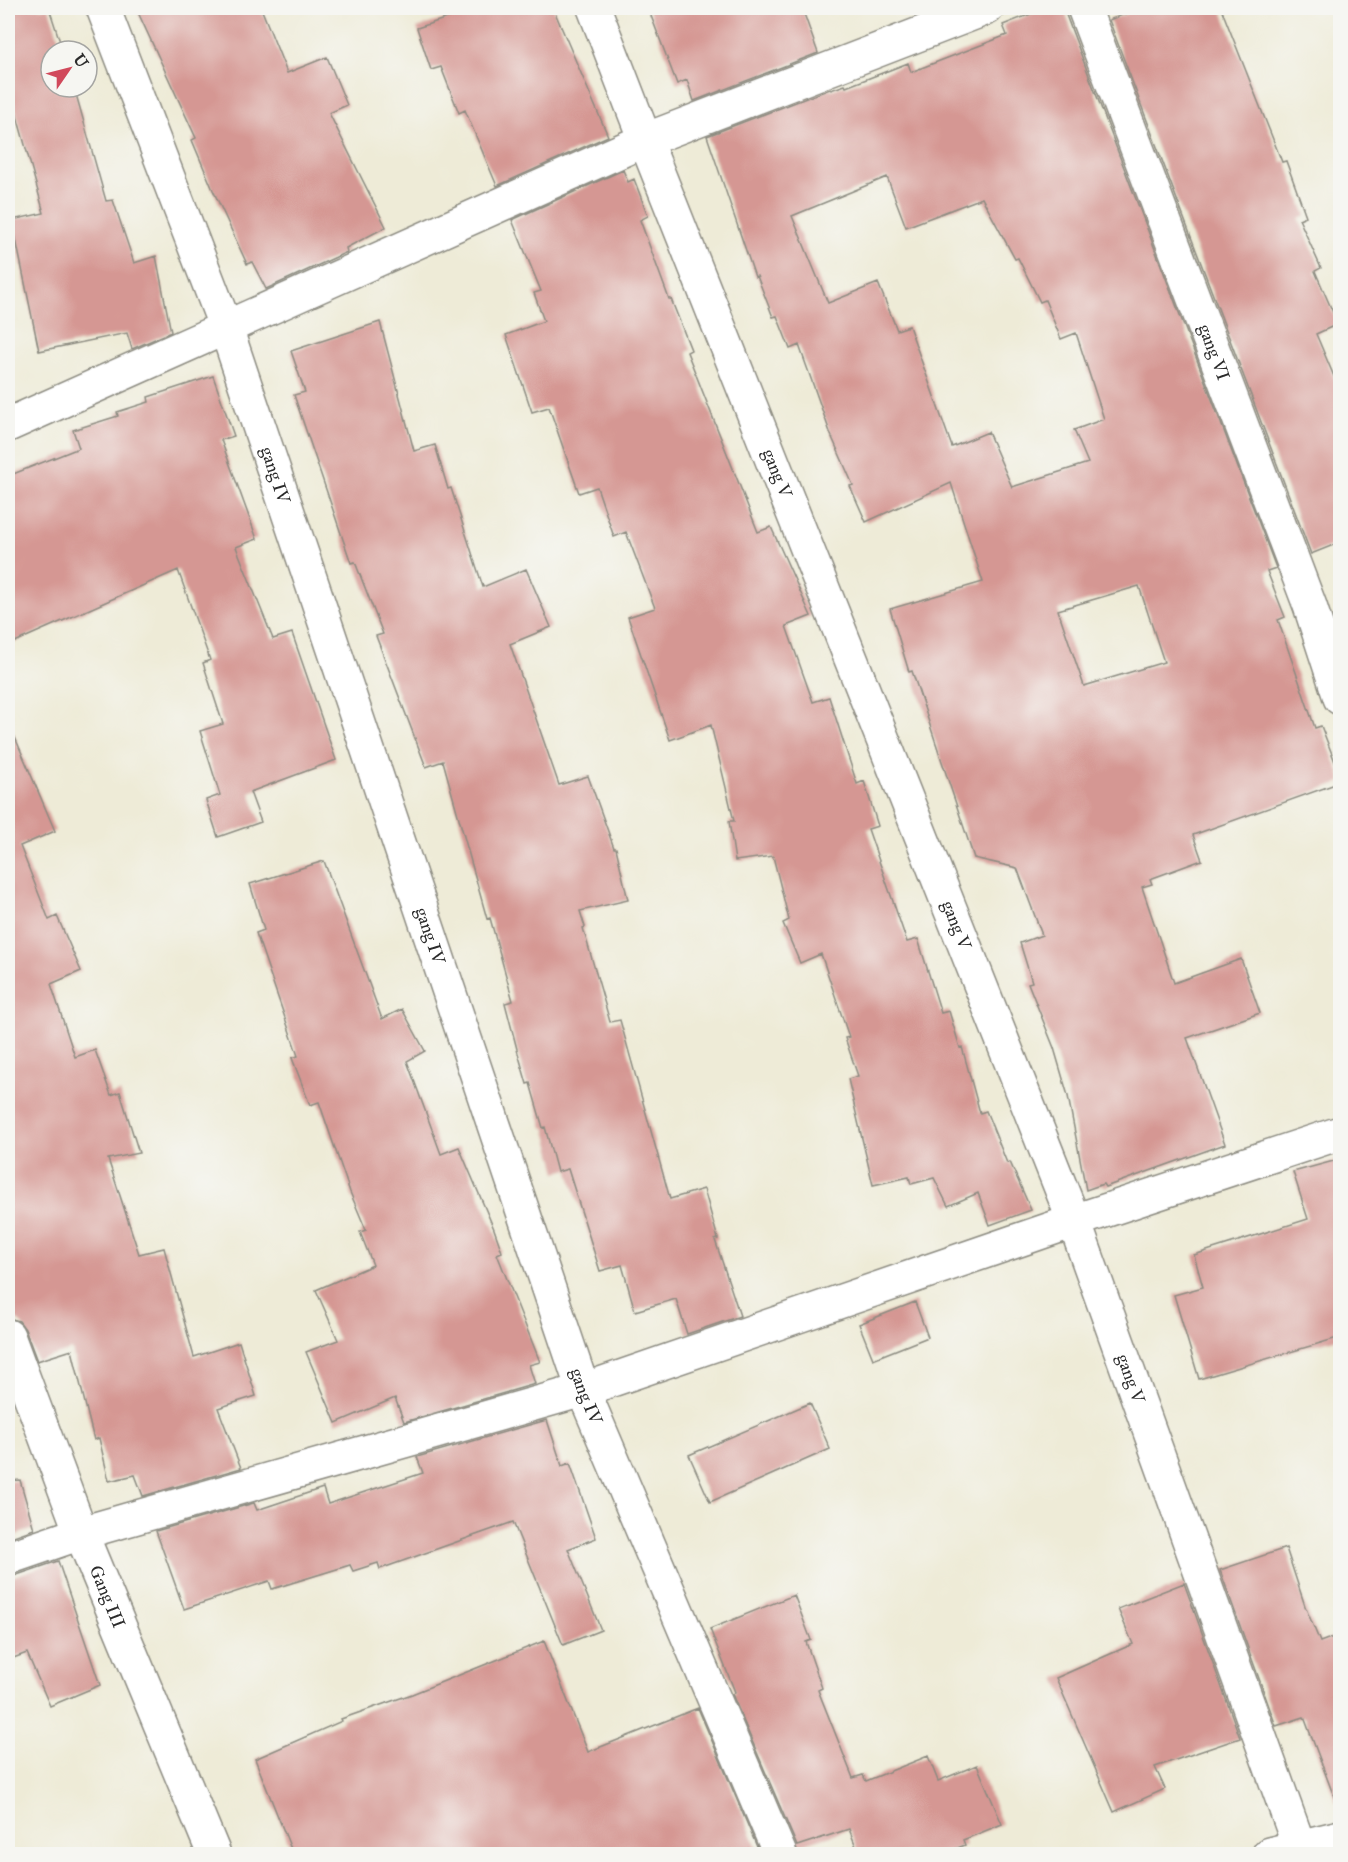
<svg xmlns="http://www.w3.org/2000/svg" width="1348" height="1862" font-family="'IM FELL Great Primer',serif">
	<rect width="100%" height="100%" fill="#f6f6f2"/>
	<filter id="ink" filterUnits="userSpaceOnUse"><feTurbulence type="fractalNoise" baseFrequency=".0167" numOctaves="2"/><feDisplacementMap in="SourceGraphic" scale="12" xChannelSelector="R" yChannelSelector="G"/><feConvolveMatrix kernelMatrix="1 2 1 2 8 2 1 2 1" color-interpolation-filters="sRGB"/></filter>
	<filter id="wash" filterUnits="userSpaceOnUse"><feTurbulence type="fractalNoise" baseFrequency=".008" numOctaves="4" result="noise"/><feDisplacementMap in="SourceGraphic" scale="24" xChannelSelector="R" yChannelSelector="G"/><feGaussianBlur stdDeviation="1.35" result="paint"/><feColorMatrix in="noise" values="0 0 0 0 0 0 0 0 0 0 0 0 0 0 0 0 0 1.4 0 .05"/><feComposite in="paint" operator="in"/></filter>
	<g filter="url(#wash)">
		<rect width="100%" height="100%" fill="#eeebd7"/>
		<g id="blocks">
			<path fill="#d59793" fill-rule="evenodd" d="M8,8H49L63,51H51V87H74L106,201L113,200L134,263L156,256L171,332L132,349L127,333L39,351L12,220L44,213L8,84Z
				M136,8H261L287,73L327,57L347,105L329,113L386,227L346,248L347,252L266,289L252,262L247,264L213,190L192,140L196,138Z
				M478,8H553L608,136L497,186L465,110L459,113L441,67L431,70L417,28Z
				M648,8H802L818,53L694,101L687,80L677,84Z
				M1046,8H1066V15L1276,568L1267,571L1285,617L1278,620L1315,728L1321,726L1341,777V782L1193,835L1202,860L1150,879L1152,884L1142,887L1174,983L1241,959L1260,1013L1187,1038L1225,1144L1105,1187L1103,1184L1086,1190L1068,1096L1054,1048L1028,983L1032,982L1020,943L1042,935L1017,868L974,858L912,671L909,672L890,609L983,582L951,483L866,522L850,486L853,485L831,435L799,345L790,349L777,316L773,317L757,276L755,277L707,136L830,89L831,90L845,85L846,87L908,63L911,72L1007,35L1003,25ZM887,177L906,227L982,198L1015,259L1018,258L1040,302L1045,300L1061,339L1076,333L1104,419L1074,430L1088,463L1012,487L988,432L952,447L909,326L897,330L878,283L828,303L792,216ZM1139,586L1164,662L1084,686L1058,610Z
				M1141,8H1221L1282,162L1286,161L1306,216L1299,219L1321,268L1315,271L1338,324L1316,334L1341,393V542L1311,554L1109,20Z
				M623,170L628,182L634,179L648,216L640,220L669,299H671L691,350L687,352L758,532L771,527L811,616L786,626L813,702L829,697L857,784L864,781L878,826L868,829L907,942L918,939L941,1013L949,1011L960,1048L962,1047L980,1113L986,1111L1007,1163L1010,1162L1031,1210L990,1225L978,1193L948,1206L934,1178L911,1184L909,1177L873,1185L848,1079L858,1076L845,1038L849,1037L821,954L800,963L783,923L789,920L773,856L735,861L729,821H734L711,725L670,740L628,617L655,608L626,532L614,537L597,487L579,493L549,407L532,412L506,335L544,321L534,293L541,291L512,220Z
				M380,322L414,451L435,445L448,489L451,488L483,587L526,569L551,627L510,644L559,785L588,776L614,848H616L628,900L580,911L585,927L583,928L610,1022L620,1020L670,1199L704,1189L718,1239L715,1240L740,1316L687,1334L676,1299L635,1311L622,1265L600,1271L568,1169L557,1172L545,1127L543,1128L530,1083L527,1084L518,1053L505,1003L513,1001L490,918L487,919L443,761L426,767L376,636L383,634L355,562L351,563L294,395L305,392L291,351Z
				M213,376L234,436L221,440L257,539L236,547L273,639L292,633L336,760L250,792L261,822L218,837L206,800L220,795L200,731L223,724L203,663L210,660L178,570L8,645V476L79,448L73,430L118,416L117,412L149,402L148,397Z
				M8,721L55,831L20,846L49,920L57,916L81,971L51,984L75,1057L95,1050L111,1095L120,1092L139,1153L108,1159L139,1254L164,1248L194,1357L239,1342L256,1396L218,1408L241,1468L143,1496L135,1475L109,1481L99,1438L94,1440L72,1350L37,1361L25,1329L19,1321L8,1318Z
				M324,861L382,1019L402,1009L425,1051L407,1061L441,1154L459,1147L494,1229L502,1252L497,1254L540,1362L529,1365L535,1384L404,1422L395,1398L336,1423L306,1352L338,1340L316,1290L373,1265L360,1232L366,1230L350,1192L319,1102L310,1105L292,1058L298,1056L256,933L264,930L250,884Z
				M1341,1159V1337L1199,1379L1174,1295L1203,1287L1194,1255L1308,1219L1293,1172Z
				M915,1302L928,1337L873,1359L859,1324Z
				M810,1403L830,1449L710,1502L689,1455Z
				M547,1420L562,1466L570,1463L596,1538L568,1549L601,1630L563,1645L513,1522L380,1569L378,1563L353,1571L350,1565L272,1589L269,1581L184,1609L156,1531L254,1503L257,1510L323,1488L328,1504L423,1473L417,1457Z
				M20,1480L34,1529L8,1538V1481Z
				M1286,1548L1305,1606L1320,1642L1341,1634V1802H1336L1304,1717L1276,1726L1220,1570Z
				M58,1561L100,1685L50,1706L27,1653L8,1660V1576H14Z
				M1184,1583L1240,1738L1155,1767L1165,1789L1114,1812L1056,1678L1133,1644L1118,1609Z
				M794,1595L811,1640L806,1642L822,1688L818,1690L853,1778L863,1775L866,1781L928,1756L938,1781L977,1765L1002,1824L963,1840L965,1845L943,1854H859L849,1829L797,1846L732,1694L735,1692L710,1629Z
				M544,1641L588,1752L698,1708L760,1854H293L255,1759L342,1721L341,1719L412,1694Z"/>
		</g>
	</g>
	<g filter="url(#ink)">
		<use href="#blocks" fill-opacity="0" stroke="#8c8b81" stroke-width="1.5"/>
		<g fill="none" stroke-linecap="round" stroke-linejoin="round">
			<defs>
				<g id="minor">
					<path id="s1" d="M103,8L226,328L583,1390L780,1854"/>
					<path id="s2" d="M594,8L645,140L1074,1221L1302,1854"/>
					<path id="s3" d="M1084,8L1310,606L1340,698"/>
					<path d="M8,425L645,140L987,8"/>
					<path id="s4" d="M8,1336L81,1533L214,1854"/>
					<path d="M8,1558L81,1533L583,1390L1074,1221L1340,1133"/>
				</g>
				<path id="major" d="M1269,1854L1340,1837"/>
			</defs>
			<use href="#minor" stroke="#8c8b81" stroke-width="36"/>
			<use href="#major" stroke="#8c8b81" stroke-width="36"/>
			<use href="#minor" stroke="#fff" stroke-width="33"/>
			<use href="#major" stroke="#fff" stroke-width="33"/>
		</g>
	</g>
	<g text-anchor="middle" stroke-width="6" stroke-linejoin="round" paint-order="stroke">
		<g font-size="18" fill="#2b2b2b" stroke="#f6f6f2">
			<text dy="6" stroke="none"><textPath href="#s3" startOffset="368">gang VI</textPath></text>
			<text dy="6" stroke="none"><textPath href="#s2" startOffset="500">gang V</textPath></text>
			<text dy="6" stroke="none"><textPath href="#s1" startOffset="498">gang IV</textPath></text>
			<text dy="6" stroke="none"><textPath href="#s2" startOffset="986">gang V</textPath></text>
			<text dy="6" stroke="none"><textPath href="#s1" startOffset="984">gang IV</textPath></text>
			<text dy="6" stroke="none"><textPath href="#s2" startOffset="1472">gang V</textPath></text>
			<text dy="6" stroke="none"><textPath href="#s1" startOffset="1470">gang IV</textPath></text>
			<text dy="6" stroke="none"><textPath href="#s4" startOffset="279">Gang III</textPath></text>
		</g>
	</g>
	<rect width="1348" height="1862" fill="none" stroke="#f6f6f2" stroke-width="30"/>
	<g transform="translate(69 69) rotate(55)"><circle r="28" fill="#f6f6f2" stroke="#a5a5a2" stroke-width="1.5"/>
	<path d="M0-4.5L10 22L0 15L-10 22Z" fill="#d1495b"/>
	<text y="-9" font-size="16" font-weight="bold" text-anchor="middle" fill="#2b2b2b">U</text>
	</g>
</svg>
